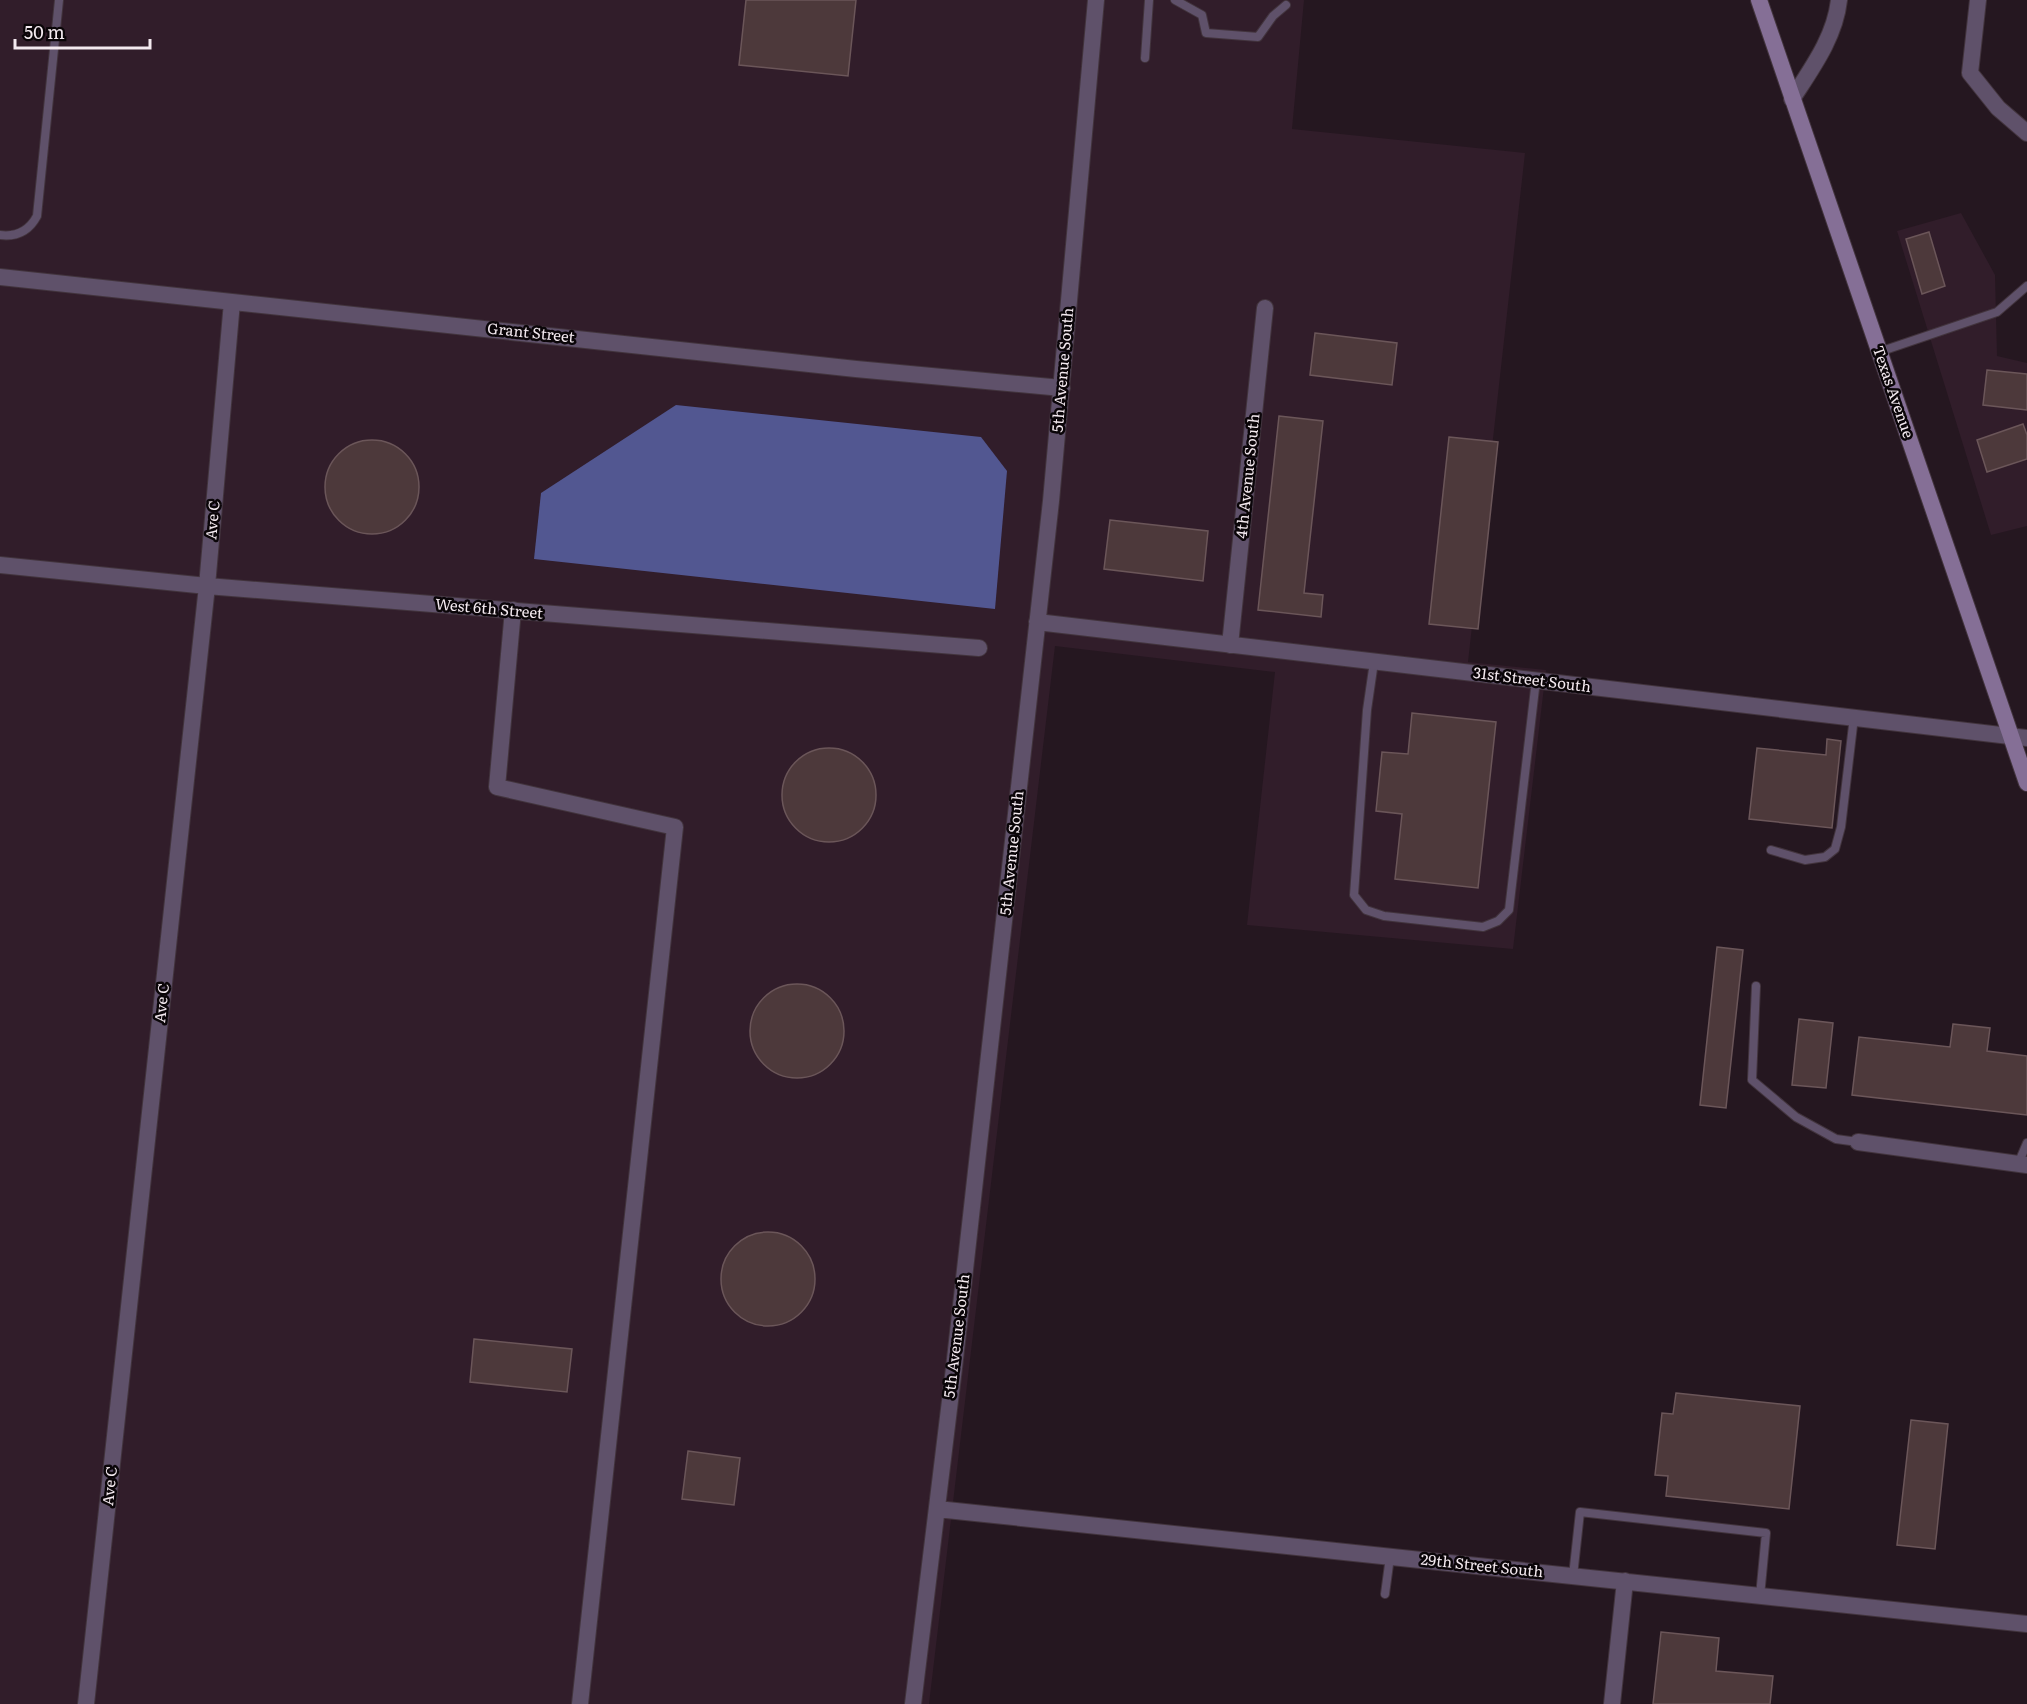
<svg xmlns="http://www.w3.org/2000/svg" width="2027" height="1704" font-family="Literata,serif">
	<rect width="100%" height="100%" fill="#251720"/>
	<path fill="#311d2a" d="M0,0H1304L1292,129L1525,153L1468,662L1546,670L1513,949L1247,925L1275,672L1055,646L929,1704H0Z
		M1961,213L1995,275L1997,356L2027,363V526L1991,535L1897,231Z"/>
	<path fill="#525791" d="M676,405L981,437L1007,471L995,609L534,559L541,493Z"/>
	<path fill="#4d393b" stroke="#6b5659" stroke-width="1.5" d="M746,0H856L848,76L739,65Z
		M1929,232L1945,286L1922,294L1906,239Z
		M1315,333L1397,343L1392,385L1310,375Z
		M1987,370L2027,374V410L1983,405Z
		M1279,416L1323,421L1304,593L1323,595L1321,617L1258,610Z
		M2023,424L2027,435V459L1987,472L1977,440Z
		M1449,437L1498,442L1478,629L1429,624Z
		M325 487a47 47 0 1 1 94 0a47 47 0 1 1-94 0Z
		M1110,520L1208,531L1203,581L1104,569Z
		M1412,713L1496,722L1478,888L1395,879L1402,814L1376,811L1382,752L1408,754Z
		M1827,739L1841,741L1832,828L1749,819L1757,748L1826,755Z
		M782 795a47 47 0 1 1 94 0a47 47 0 1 1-94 0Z
		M1717,947L1743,950L1726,1108L1700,1105Z
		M750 1031a47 47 0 1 1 94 0a47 47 0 1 1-94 0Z
		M1799,1019L1833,1023L1826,1088L1792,1085Z
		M1953,1024L1990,1028L1987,1051L2027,1056V1115L1852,1095L1859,1037L1950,1047Z
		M721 1279a47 47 0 1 1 94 0a47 47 0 1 1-94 0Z
		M474,1339L572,1349L567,1392L470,1382Z
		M1676,1393L1800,1406L1789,1509L1666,1496L1668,1476L1655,1475L1662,1413L1673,1414Z
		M1911,1420L1948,1424L1935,1549L1897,1545Z
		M688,1451L740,1458L734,1505L682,1499Z
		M1661,1632L1719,1638L1716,1671L1773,1676L1770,1704H1653Z"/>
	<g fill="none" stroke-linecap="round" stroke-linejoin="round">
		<defs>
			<path id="service" d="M1175,0L1202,15L1206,33L1258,37L1273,16L1286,5
				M1145,58L1149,0
				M0,235C16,237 29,231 37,216L59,0
				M1879,352L1997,312L2027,286
				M1374,662L1367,710L1354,895L1366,910L1384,916L1483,927L1498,921L1509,910L1536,680
				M1771,850L1805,860L1825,857L1835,849L1841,827L1854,717
				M1756,986L1752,1080L1796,1117L1836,1139L1858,1142
				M2018,1164L2027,1143
				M1573,1576L1580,1512L1766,1533L1760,1596
				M1385,1594L1390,1557"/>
			<path id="minor" d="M1978,0L1970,73L1998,108L2027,133
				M1792,99C1812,68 1835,37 1839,0
				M0,277L856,369L1062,388
				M0,565L207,586L979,648
				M513,610L497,787L675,827L580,1704
				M1037,622L2027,738
				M1230,645L1265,308
				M1858,1142L2027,1165
				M937,1509L2027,1624
				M86,1704L207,586L232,302
				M913,1704L954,1368L1051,501L1096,0
				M1612,1704L1625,1581"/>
			<path id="secondary" d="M1759,0L2027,783"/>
		</defs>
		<use href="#service" stroke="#42343d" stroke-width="10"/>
		<use href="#minor" stroke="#42343d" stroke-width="18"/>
		<use href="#secondary" stroke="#42343d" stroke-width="18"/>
		<use href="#service" stroke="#5f516a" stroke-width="8"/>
		<use href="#minor" stroke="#5f516a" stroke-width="16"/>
		<use href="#secondary" stroke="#856f96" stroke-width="16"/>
	</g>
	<g text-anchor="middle" stroke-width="5" stroke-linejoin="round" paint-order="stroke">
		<g font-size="15" fill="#f3e9ef" stroke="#0a0508">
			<text transform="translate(531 333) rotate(6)" y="5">Grant Street</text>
			<text transform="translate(1063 370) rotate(-85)" y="5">5th Avenue South</text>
			<text transform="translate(1893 392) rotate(71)" y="5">Texas Avenue</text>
			<text transform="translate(1248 476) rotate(-84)" y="5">4th Avenue South</text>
			<text transform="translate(213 520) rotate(-85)" y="5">Ave C</text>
			<text transform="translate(489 609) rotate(5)" y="5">West 6th Street</text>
			<text transform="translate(1532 680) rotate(7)" y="5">31st Street South</text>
			<text transform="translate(1012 853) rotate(-84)" y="5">5th Avenue South</text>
			<text transform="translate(162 1003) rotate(-84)" y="5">Ave C</text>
			<text transform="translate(957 1336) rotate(-83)" y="5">5th Avenue South</text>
			<text transform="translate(110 1486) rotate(-84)" y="5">Ave C</text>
			<text transform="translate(1482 1566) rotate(6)" y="5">29th Street South</text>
		</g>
	</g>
	<path d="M15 39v9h135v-9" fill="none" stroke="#f3e9ef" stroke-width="3"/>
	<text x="24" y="39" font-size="18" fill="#f3e9ef" stroke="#0a0508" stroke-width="4.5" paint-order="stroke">50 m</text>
</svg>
